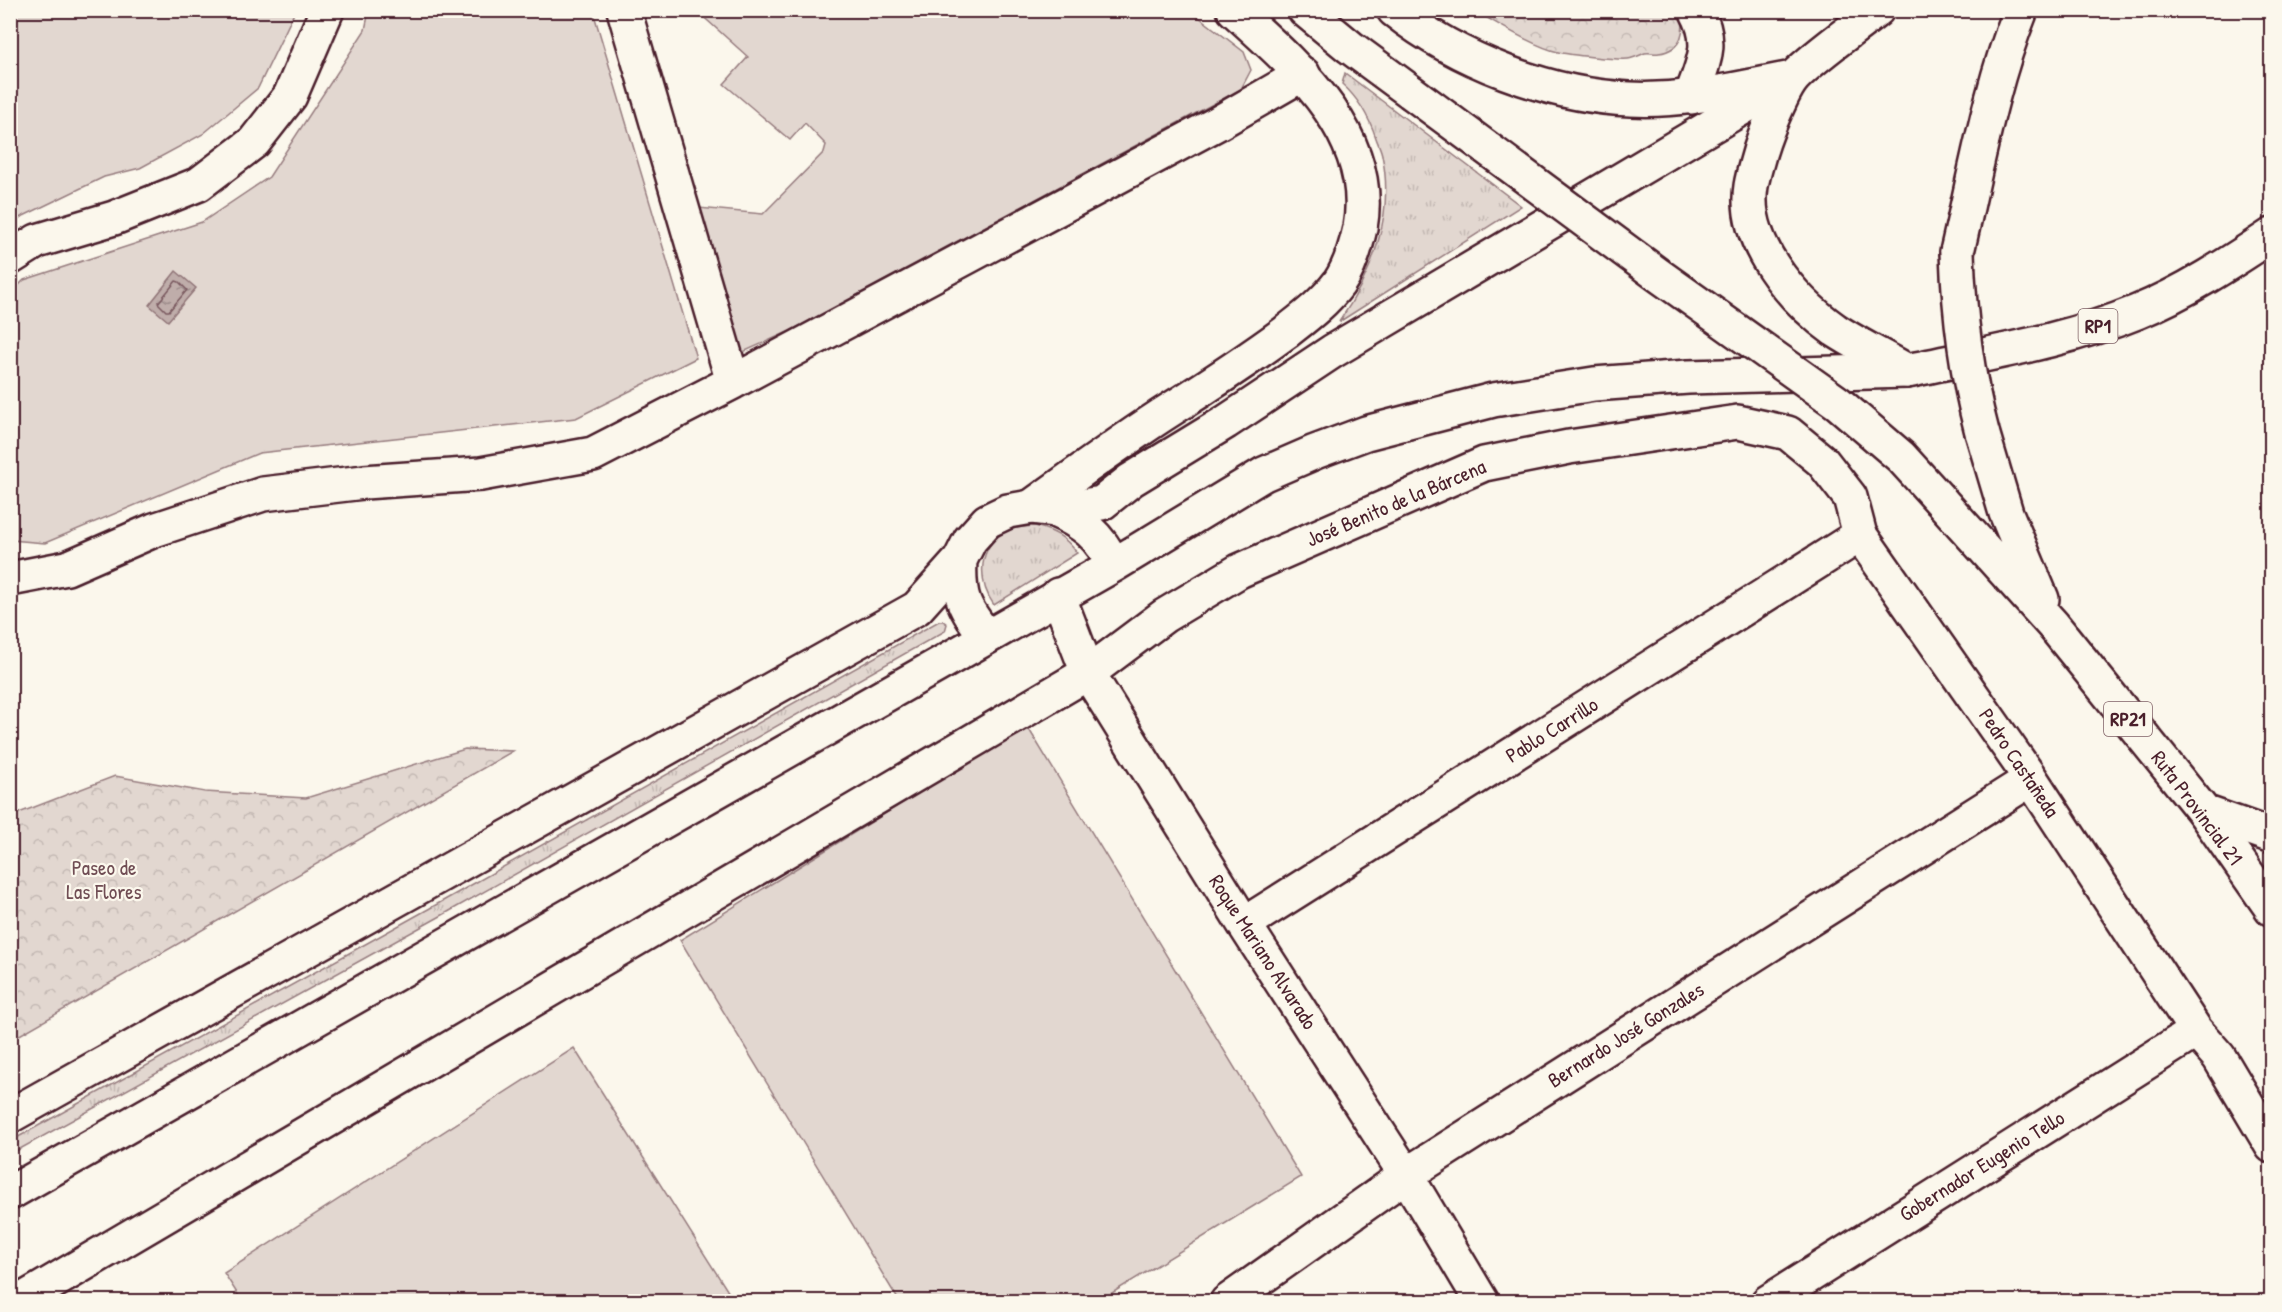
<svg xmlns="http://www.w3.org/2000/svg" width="2282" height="1312" font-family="'Patrick Hand',sans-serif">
	<defs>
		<pattern id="grass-tufts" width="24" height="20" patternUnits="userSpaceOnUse" patternTransform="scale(1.5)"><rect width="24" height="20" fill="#e2d7d0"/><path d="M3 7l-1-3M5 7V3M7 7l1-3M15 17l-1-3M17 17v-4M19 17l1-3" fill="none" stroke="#c3b8b3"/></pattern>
		<pattern id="forest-crowns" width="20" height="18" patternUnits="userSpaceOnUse" patternTransform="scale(1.5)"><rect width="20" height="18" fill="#e2d7d0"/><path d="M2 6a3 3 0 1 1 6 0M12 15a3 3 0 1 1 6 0" fill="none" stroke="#c3b8b3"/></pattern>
		<pattern id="water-ripples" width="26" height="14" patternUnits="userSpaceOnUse" patternTransform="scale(1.5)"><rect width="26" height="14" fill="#bfadaa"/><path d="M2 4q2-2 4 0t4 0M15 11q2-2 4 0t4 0" fill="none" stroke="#9d8c8b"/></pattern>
	</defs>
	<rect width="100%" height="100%" fill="#fbf7ec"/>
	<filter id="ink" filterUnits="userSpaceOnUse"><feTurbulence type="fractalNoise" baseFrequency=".0167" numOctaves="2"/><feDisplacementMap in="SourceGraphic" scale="12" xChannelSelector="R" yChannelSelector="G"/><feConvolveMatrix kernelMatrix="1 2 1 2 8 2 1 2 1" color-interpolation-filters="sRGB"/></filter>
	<g filter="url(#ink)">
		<path fill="url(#grass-tufts)" stroke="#967b7e" stroke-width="1.5" d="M1345,73L1521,206L1339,322C1372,274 1395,215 1382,155C1381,149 1378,144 1376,138C1369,117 1358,98 1342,84Z
			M1035,526C1054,531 1066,537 1077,553L994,605C979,584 977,553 999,536C1009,527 1023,527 1035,526Z
			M939,621H943L947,624L945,631L448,912L11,1154V1141L441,902Z"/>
		<path fill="url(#forest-crowns)" stroke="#967b7e" stroke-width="1.5" d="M1475,11H1680C1686,29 1683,50 1659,53C1654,54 1650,52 1645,53C1640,55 1634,58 1628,59C1616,60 1570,55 1558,52C1533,46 1497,23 1475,11Z
			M465,749L513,751L11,1040V816L115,776L205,792L306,798Z"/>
		<path fill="#e2d7d0" stroke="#967b7e" stroke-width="1.5" d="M11,10H295V11L258,88L203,134L140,168L104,177L11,222Z
			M369,11H593L696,358L576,418L259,453L45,543L11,540V293L24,280L202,222L269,177L365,30Z
			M697,11H1191L1244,52L1251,70L1241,89L790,331L741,353L699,208L763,214L824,152L826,145L805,123L790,140L724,84L748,57Z
			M1027,726L1301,1177L1099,1301H899L680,940Z
			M574,1048L734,1301H242L224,1273Z"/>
		<path fill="url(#water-ripples)" stroke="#907477" stroke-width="1.5" d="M176,271L196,288L168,321L149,305Z"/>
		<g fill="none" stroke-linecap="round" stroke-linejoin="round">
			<path stroke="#79585e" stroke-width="1.5" d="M176,281L179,282L187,290L169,311H166L158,303Z"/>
			<defs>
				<path id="street" d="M1691,97C1703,63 1715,44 1696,10
					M10,258L37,241L114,218L199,184L254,142L290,96L327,10
					M733,382L1218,123L1303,74
					M10,579L67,568L154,530L263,494L364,482L481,474L593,454L733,382L624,10
					M1058,595L1088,673L1244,924L1406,1175L1482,1302
					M1244,924L1860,535
					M19,1302L1088,673L1164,616L1239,571L1484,464L1569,447L1738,422L1788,433L1822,461L1850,497L1860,535L2031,779L2196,1031L2219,1057L2272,1146
					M1227,1302L1406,1175L2031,779
					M1768,1302L2196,1031"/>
				<path id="secondary" d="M1054,510C1084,523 1099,535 1114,565
					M960,560C958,598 964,608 987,637
					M2204,812L2272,909
					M10,1116L917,608L960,560L970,540L987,521L1008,511L1031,507L1054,510L1102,503L1131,480L1226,422L1333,351L1789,80
					M10,1193L1114,565L1264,474L1315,452L1366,433L1493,400L1594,384L1688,377L1907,371"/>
				<path id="primary" d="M1305,10L1350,47L1411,92
					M1394,10C1457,60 1550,96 1630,99C1685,102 1739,88 1793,78
					M1877,10C1851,31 1818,53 1795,76C1783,88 1765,135 1760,151C1757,162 1753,174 1751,186C1742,242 1793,300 1835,330C1858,345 1883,357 1907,371C1984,354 2064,342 2137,312C2184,293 2230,263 2272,235
					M1957,252C1976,171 1990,87 2021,10
					M1982,432L2006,513L2042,599
					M1941,501L2053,625L2204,812L2272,836
					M1031,507C1078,473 1124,439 1173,408C1211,384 1249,359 1286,332C1305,317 1324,303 1339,283C1350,267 1356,246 1360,228C1377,135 1296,66 1234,10"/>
			</defs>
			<use href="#street" stroke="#4a1f2b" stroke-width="38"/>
			<use href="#secondary" stroke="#4a1f2b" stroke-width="38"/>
			<use href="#primary" stroke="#4a1f2b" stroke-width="38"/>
			<use href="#street" stroke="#fbf7ec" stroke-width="33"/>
			<use href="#secondary" stroke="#fbf7ec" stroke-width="33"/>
			<use href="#primary" stroke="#fbf7ec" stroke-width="33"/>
			<defs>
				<path id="primary-bridge" d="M1411,92L1657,274L1838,403L1901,457L1941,501
					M1957,252C1959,313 1966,372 1982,432"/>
			</defs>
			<use href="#primary-bridge" stroke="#4a1f2b" stroke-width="38" stroke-linecap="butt"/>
			<use href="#primary-bridge" stroke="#fbf7ec" stroke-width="33"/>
		</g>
	</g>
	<g text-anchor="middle" stroke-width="4.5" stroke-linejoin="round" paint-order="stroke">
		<g fill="#fbf7ec" stroke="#7f6065" stroke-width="1.5">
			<rect x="2078.5" y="309" width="39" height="34" rx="4.5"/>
			<rect x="2104" y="702" width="48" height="34" rx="4.5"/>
		</g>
		<g font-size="20" font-weight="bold" fill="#4a1f2b">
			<text x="2098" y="333">RP1</text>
			<text x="2128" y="726">RP21</text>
		</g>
		<g font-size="21" fill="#4a1f2b" stroke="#fbf7ec">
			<text transform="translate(1396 503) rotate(-23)" y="7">José Benito de la Bárcena</text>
			<text transform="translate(1552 730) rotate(-32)" y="7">Pablo Carrillo</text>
			<text transform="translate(2019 763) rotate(56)" y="7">Pedro Castañeda</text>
			<text transform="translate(2197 808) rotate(53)" y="7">Ruta Provincial 21</text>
			<text transform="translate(1263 952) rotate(57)" y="7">Roque Mariano Alvarado</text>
			<text transform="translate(1626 1035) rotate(-32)" y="7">Bernardo José Gonzales</text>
			<text transform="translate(1982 1166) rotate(-32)" y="7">Gobernador Eugenio Tello</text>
		</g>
		<g font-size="21" fill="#704d54" stroke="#fbf7ec">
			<text x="104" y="875">Paseo de<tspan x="104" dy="24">Las Flores</tspan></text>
		</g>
	</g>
	<rect width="2282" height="1312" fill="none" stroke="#fbf7ec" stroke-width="36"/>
	<rect x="18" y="18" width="2246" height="1276" fill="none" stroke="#4a1f2b" stroke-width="2" filter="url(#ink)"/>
</svg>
